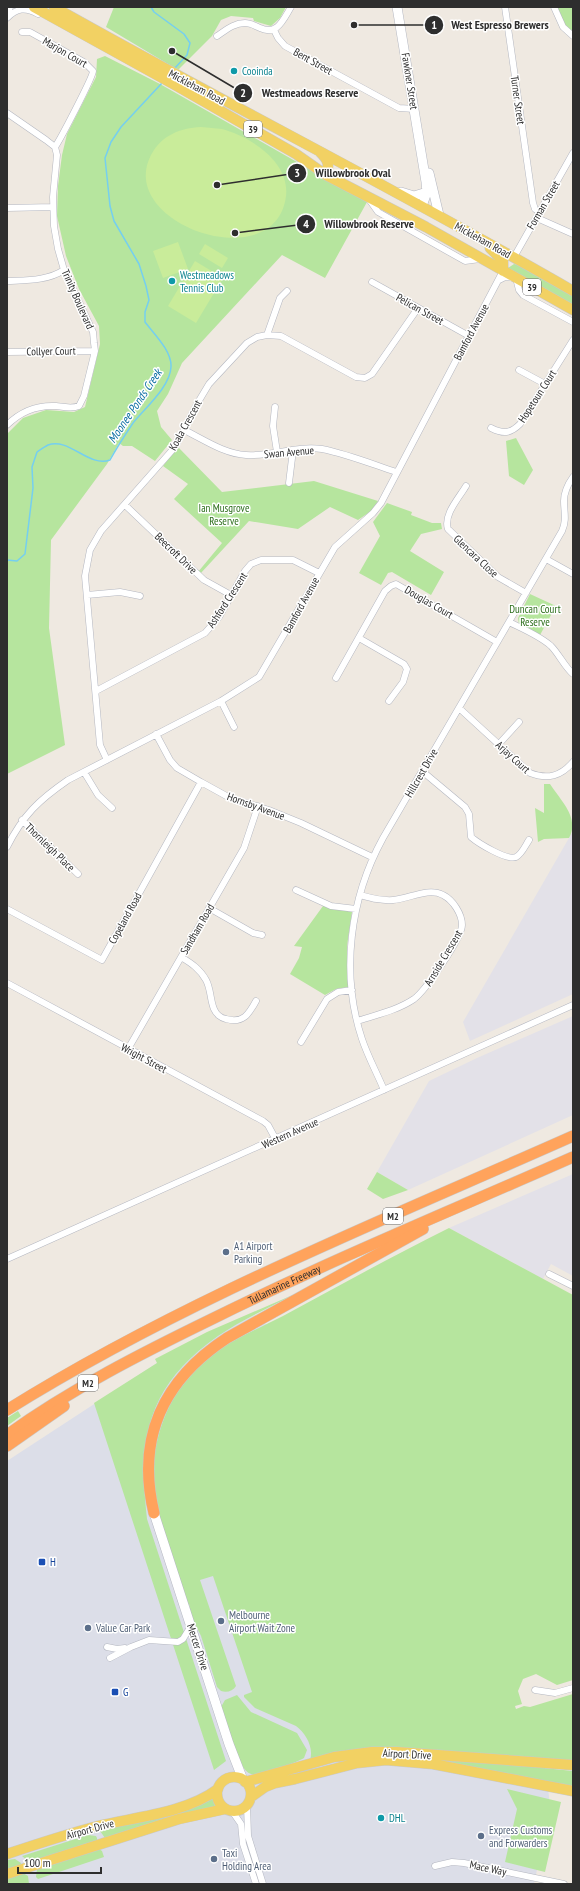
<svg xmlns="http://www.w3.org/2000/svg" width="580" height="1891" font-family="'PT Sans Narrow',sans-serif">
	<rect width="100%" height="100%" fill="#efe9e1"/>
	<path fill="#e3e1e8" d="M573,831V994L470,1041L463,1022Z
		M573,1016V1115L408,1190L377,1172L429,1081L477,1058Z
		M573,1174V1276L551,1264L543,1279L449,1228Z"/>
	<path fill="#dcdee8" d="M255,1315L273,1330L504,1673L518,1717L540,1709L550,1807L534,1884H7V1461L157,1363Z"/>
	<path fill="#b6e59e" d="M114,7H286L280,18L271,26L254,21L253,18L231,16L221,20L212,36L178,70L106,27Z
		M556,7H573V33L565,26Z
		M105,56L160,84L367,202L325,278L282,255L182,363L168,394L157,411L161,427L172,440L155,461L132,446H123L119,443L107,464L51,540L49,628L65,745L7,774V434L23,418L46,410L74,412L85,407L100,344L99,326L79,289L66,256L57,216L58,186L62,155L67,134L96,77L97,59Z
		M514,264L519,265L573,295V306L508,268Z
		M516,438L533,470L524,485L509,476L506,441Z
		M178,447L222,492L314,481L378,501L371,511L358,520L330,507L298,529L249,521L200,574L198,572L222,543L174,499L188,484L163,466Z
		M387,503L412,512L411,515L432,523H441L442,529L421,534L410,551L444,572L431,595L392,572L388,573L381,585L359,573L380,536L373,522Z
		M530,594L556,606L540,635L519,624L518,618Z
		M544,784H550C561,801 580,818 569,838L544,839L538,842L535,808L544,813Z
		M323,906L352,912L347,946L348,987L336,989L325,995L290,974L299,958L302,947L294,946Z
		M377,1172L408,1190L383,1199L367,1189Z
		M449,1228L573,1295V1680L557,1685L536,1674L523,1679L518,1691L522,1704L515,1706L516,1709L524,1706L530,1707L573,1694V1761L310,1760C314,1748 306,1733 296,1726L255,1708L244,1697V1695L252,1692L213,1576L200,1580L236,1686C233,1691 227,1693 221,1691L217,1687L201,1636L192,1618L189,1604H187C174,1565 150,1507 153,1467C156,1430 172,1389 200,1364C223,1343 256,1330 283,1316C338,1286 393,1256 449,1228Z
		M295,1294C269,1308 241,1320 218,1336C147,1386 138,1438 147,1519L226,1761L214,1770L94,1403L157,1363L155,1359L207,1332Z
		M18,1411L21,1416L7,1426V1418Z
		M237,1695L251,1712L297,1733L307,1750L304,1758C295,1763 260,1777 251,1774C237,1770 226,1721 221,1707L225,1700Z
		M439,1757L573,1771V1787L438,1760Z
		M507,1789L561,1802L545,1872L505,1862L517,1809Z
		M213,1798L215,1806L105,1838L100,1831Z
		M88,1835L96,1836L97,1838V1842L29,1862L22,1856Z
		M99,1849L102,1851L104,1857L38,1879L36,1877L37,1869Z
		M15,1859L21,1863L20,1867L7,1871V1860Z
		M23,1873L28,1876L29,1884H7V1877Z"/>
	<path fill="#c9ec9a" d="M201,127C208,128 215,128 222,129C251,137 290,162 286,196C276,279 115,224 151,155C162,135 180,128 201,127Z
		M178,242L188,269L163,278L153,251Z
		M205,244L228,258L222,268L199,254Z
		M195,261L223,278L196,323L168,306Z"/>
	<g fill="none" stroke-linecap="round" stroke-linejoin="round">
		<path stroke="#75cff0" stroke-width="1.5" d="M151,7L154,12L184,34L190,43L187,55L174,69
			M7,560L17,561L25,554L33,488L32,467L37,452C40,450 44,447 48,445C69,437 89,468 110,460C117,447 125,435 133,423C145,408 170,387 171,367C172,351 154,334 145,322V312L149,300L146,286L139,264L114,221L110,206L105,158L111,142L121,127L162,83"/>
		<defs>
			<path id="street" d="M505,7L533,203L535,209L540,212
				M554,7L563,27L573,36
				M7,14L10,7
				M7,18C17,8 25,7 38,14
				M274,30L278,38L285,46L399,108L415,109
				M22,32H30L84,62L93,71C93,77 60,140 55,147
				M217,36C226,30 234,23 245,23C251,23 255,26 260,28C277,36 283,20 291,7
				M7,113L46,140L55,147L57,155L53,197L54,226L58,249L64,270L93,332L94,343L95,351L84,396L79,406C72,409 64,407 56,406C36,405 21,411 7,425
				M368,198L378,212L465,261L480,259
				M7,208L53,207
				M537,218L573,234
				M514,257L573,153
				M499,280L505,277L516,278L519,290L523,295L573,322
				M7,281C26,280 47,281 64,270
				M372,282L469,336
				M267,335L280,298L287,291
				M7,352L95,351
				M519,370L545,384
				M275,407L273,426L277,452
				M491,428C503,434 510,434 520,424L573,340
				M184,430C203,439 224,454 246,455C271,457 297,445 322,449C347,454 372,464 396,472
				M289,483L293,450
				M466,486C459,498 443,515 448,529L498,577L526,593
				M125,505L204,580L231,595
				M546,559L573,574
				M87,595L120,592L140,596
				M509,622C523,629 540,636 551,646C559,654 564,666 573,674
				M359,638L404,664L407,669L403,682L389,701
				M336,678L385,591L391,586L396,584L497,642
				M96,691L205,633L219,617L245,571L251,564L261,560H293L319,573
				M221,701L234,727
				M459,708L530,773C548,780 561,776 573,762
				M156,734L170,760L177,768L201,782L230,798L269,810L301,823L372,857
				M499,744L519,722
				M107,760L100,745L85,576L90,550L101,531L175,447L197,404L209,384L247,343L257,337L267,335L281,336L356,377L365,378L372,374L418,308
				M422,771L465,807L469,814L471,837C478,843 507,861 516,857C522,854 525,846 529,840
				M84,772L98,795L112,808
				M22,820L78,874
				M7,847C23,815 39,800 68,780L221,701L259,677L335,547L373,513L381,503L503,271
				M296,890L331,906L356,909
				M209,908L253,933L262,935
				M7,909L102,960L201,782
				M181,957C191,963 200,969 206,980C211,989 210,1000 214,1009C216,1014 221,1018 226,1019C243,1024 249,1014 256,1001
				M7,983L263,1121L268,1125L275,1138
				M357,1021C376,1015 398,1010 414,999C425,991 462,938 462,925C462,914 453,900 443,895C428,887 409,899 393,900C381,901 371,898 360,895
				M301,1042L327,999L338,992L352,990
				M128,1049L244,848L258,806
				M384,1090C377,1073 368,1057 362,1039C340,973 350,898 383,838L562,531C567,520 564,512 564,501C564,492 568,484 573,477
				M7,1259L573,1005
				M549,1274L573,1286
				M107,1647L117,1649L125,1648
				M110,1658L131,1647L149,1640L178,1642L183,1639L191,1626
				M535,1690L555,1693L573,1688
				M247,1805L248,1836L263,1884
				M232,1811L241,1824L243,1844L256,1884
				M435,1866L452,1862L464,1863L564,1884"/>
			<path id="secondary" d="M397,7L426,182L427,192L422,206
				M429,173L439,215
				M401,192L414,196L427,192
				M154,1513L229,1744L243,1780"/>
			<path id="primary" d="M34,7L177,86L296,154L326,175L426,227L573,310
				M54,7C226,104 402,192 573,291
				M320,152C328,160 330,164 326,175
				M490,248L503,261V271
				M217 1794a17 17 0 1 1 34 0a17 17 0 1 1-34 0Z
				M245,1782L334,1757L372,1752H397L573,1765
				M251,1797L265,1787L275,1783L295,1779L357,1763L386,1760L433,1764L573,1791
				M7,1854C37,1844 67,1834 98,1826C136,1817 186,1813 218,1789
				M7,1874L179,1819L225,1809"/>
			<g id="highway">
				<path d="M7,1410C185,1299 382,1221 573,1136"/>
				<path id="s1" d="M7,1435C71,1389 142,1353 214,1318C331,1260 453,1210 573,1157"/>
				<path d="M7,1446L64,1406"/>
				<path d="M154,1513C136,1438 163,1380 227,1338L423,1229"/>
			</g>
		</defs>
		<use href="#street" stroke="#b4b7c1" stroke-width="7"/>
		<use href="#secondary" stroke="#b4b7c1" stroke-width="10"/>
		<use href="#primary" stroke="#c9c9c9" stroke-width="11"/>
		<use href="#highway" stroke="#c9c9c9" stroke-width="12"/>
		<use href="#street" stroke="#fff" stroke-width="6"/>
		<use href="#secondary" stroke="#fff" stroke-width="9"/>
		<use href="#primary" stroke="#f2d163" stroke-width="10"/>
		<use href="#highway" stroke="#ffa35c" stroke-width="11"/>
	</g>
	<g fill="#0f9aa8" stroke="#fff" stroke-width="1.5">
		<circle cx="234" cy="71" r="4"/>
		<circle cx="172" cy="281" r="4"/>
		<circle cx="381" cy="1818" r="4"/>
	</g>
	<g fill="#5c6f8a" stroke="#fff" stroke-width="1.5">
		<circle cx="226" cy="1252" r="4"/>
		<circle cx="221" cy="1621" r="4"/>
		<circle cx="88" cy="1628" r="4"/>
		<circle cx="481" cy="1836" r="4"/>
		<circle cx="214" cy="1859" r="4"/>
	</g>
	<g fill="#1a4fb4" stroke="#fff" stroke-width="1.5">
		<rect x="38" y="1558" width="8" height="8" rx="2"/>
		<rect x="111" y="1688" width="8" height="8" rx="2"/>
	</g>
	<g text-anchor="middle" stroke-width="3" stroke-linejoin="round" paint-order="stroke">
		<g fill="#fff" stroke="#6d6d6d" stroke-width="1">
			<rect x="244" y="121" width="18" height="16" rx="3"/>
			<rect x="523" y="279" width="18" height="16" rx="3"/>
			<rect x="383" y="1208" width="20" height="16" rx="3"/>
			<rect x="78" y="1375" width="20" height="16" rx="3"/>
		</g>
		<g font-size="10" font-weight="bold" fill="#2e2e2e">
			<text x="253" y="133">39</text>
			<text x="532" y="291">39</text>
			<text x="393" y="1220">M2</text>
			<text x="88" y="1387">M2</text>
		</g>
		<g font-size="11" fill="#2e2e2e" stroke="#fff">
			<text transform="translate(65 52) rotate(30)" y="4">Marjon Court</text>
			<text transform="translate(313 61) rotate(29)" y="4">Bent Street</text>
			<text transform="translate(410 81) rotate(81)" y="4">Fawkner Street</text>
			<text transform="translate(197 87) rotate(28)" y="4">Mickleham Road</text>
			<text transform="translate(518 100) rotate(82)" y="4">Turner Street</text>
			<text transform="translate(543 205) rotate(-60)" y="4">Forman Street</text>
			<text transform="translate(483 240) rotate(29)" y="4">Mickleham Road</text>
			<text transform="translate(78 299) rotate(66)" y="4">Trinity Boulevard</text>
			<text transform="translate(420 309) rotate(29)" y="4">Pelican Street</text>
			<text transform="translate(471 332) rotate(-62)" y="4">Bamford Avenue</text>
			<text transform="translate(51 351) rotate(-1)" y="4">Collyer Court</text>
			<text transform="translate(537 396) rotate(-57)" y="4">Hopetoun Court</text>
			<text transform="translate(185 425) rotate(-61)" y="4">Koala Crescent</text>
			<text transform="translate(289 452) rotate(-5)" y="4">Swan Avenue</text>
			<text transform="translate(176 553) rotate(44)" y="4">Beecroft Drive</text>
			<text transform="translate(476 556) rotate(43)" y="4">Glencara Close</text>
			<text transform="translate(227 600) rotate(-57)" y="4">Ashford Crescent</text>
			<text transform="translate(429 602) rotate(30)" y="4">Douglas Court</text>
			<text transform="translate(301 605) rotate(-61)" y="4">Bamford Avenue</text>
			<text transform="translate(513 757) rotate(42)" y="4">Arjay Court</text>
			<text transform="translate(421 773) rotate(-60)" y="4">Hillcrest Drive</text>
			<text transform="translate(256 806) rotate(20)" y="4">Hornsby Avenue</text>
			<text transform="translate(50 847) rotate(44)" y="4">Thornleigh Place</text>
			<text transform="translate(125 918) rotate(-61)" y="4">Copeland Road</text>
			<text transform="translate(197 929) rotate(-60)" y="4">Sandham Road</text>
			<text transform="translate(443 958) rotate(-59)" y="4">Arnside Crescent</text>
			<text transform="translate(144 1058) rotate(28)" y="4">Wright Street</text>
			<text transform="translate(290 1133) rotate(-24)" y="4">Western Avenue</text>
			<text dy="4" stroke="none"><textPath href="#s1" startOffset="316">Tullamarine Freeway</textPath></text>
			<text transform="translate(198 1647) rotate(72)" y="4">Mercer Drive</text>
			<text transform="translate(407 1754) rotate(3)" y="4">Airport Drive</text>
			<text transform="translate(90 1829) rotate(-15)" y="4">Airport Drive</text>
			<text transform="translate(488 1868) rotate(12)" y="4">Mace Way</text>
		</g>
		<g font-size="11" fill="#0d838f" stroke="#fff" text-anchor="start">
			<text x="242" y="75">Cooinda</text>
			<text x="180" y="279">Westmeadows<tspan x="180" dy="13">Tennis Club</tspan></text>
			<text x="389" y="1822">DHL</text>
		</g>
		<g font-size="11" fill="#2c6e1b" stroke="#fff">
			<text x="224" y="512">Ian Musgrove<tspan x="224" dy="13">Reserve</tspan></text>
			<text x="535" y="613">Duncan Court<tspan x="535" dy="13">Reserve</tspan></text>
		</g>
		<g font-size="11" fill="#4e5e75" stroke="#fff" text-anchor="start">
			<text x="234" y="1250">A1 Airport<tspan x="234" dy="13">Parking</tspan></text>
			<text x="229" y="1619">Melbourne<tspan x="229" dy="13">Airport Wait Zone</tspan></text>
			<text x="96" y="1632">Value Car Park</text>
			<text x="489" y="1834">Express Customs<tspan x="489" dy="13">and Forwarders</tspan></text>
			<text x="222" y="1857">Taxi<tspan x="222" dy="13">Holding Area</tspan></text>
		</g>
		<g font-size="11" fill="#164399" stroke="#fff" text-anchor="start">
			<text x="50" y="1566">H</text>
			<text x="123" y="1696">G</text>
		</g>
		<g font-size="12" font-style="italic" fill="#0d6fa3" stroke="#fff">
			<text transform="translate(135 406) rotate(-56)" y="4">Moonee Ponds Creek</text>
		</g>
	</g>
	<path fill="none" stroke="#2e2e2e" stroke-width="1.5" d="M354 25L434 25M172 51L243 93M217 185L297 173M235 233L306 224"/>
	<g fill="#2e2e2e" stroke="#fff" stroke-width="1.5">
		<circle cx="354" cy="25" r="4"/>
		<circle cx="172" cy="51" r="4"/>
		<circle cx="217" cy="185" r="4"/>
		<circle cx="235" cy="233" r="4"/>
		<circle cx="434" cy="25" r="10"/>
		<circle cx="243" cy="93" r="10"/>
		<circle cx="297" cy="173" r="10"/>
		<circle cx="306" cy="224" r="10"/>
	</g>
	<g font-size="12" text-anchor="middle" font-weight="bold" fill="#fff">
		<text x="434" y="29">1</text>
		<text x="243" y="97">2</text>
		<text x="297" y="177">3</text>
		<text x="306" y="228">4</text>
	</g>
	<g font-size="12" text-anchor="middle" font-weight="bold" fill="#2e2e2e" stroke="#fff" stroke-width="3" stroke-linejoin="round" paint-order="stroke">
		<text x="500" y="29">West Espresso Brewers</text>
		<text x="310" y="97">Westmeadows Reserve</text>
		<text x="353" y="177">Willowbrook Oval</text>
		<text x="369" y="228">Willowbrook Reserve</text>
	</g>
	<rect width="580" height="1891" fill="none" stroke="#2e2e2e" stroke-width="16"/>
	<path d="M18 1867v6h83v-6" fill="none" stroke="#2e2e2e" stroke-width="2"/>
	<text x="24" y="1867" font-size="12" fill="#2e2e2e" stroke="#ffffff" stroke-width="3" paint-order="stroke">100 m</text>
</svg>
